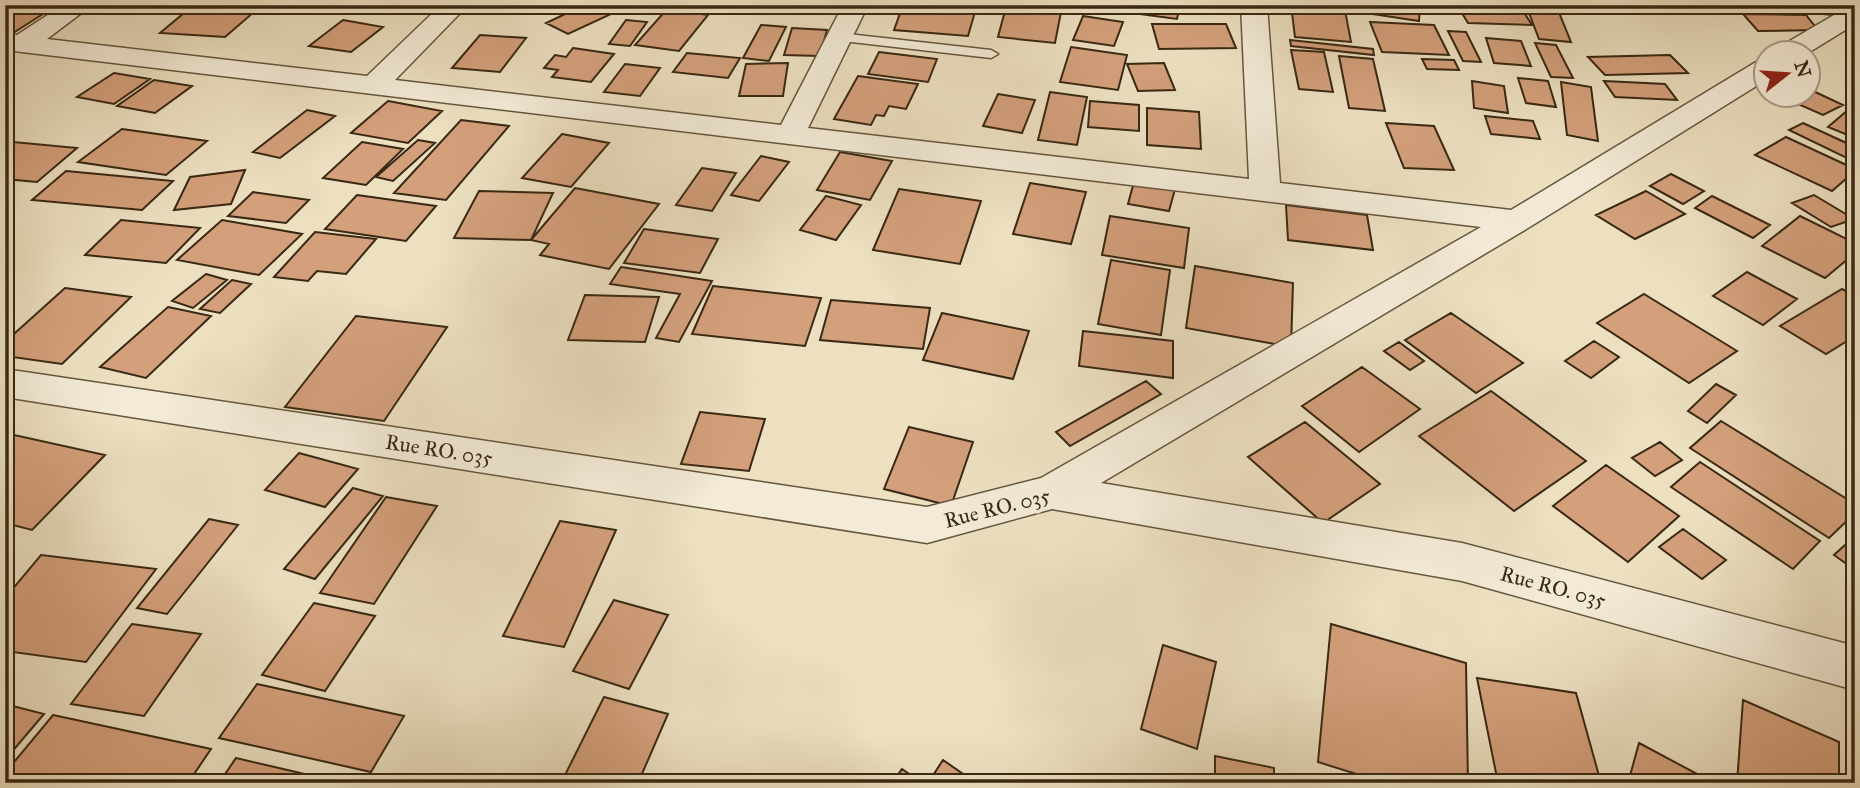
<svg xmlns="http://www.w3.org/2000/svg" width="1860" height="788" font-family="'IM FELL Great Primer',serif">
	<rect width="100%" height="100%" fill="#ece0c1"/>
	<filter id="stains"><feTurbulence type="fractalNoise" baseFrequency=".00286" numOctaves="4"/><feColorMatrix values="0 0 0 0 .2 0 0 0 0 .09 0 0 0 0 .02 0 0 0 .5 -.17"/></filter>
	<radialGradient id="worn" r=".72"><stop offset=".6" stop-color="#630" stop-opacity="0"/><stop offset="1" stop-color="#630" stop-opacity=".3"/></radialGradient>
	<path fill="#d3a07b" stroke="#392813" stroke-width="2" d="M17,5H57L10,35L5,34V13Z
		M281,5H355L348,12L279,7Z
		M584,5L624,8L568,34L546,23Z
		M674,5H705L703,10L672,9Z
		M729,5H771L772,7L730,11Z
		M903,5H977L968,36L894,30Z
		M1102,5H1180L1177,19L1101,9Z
		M1291,5H1344L1351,42L1295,37Z
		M1373,5H1420L1419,21L1372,14Z
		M1457,5H1519L1532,25L1468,23Z
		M1526,5H1556L1571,42L1539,39Z
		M1006,7L1061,12L1055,43L998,37Z
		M190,8L254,12L225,37L160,33Z
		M667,9L708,15L679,51L635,45Z
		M1743,14L1806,15L1818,30L1758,31Z
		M1083,16L1123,22L1114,46L1073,40Z
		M343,20L383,27L351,52L309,46Z
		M626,20L647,22L630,46L609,44Z
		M1370,22L1434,25L1449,55L1382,52Z
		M1152,24H1226L1236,48L1159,49Z
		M761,25L786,27L769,61L743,58Z
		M792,28L827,30L820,56L784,55Z
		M1448,31L1466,32L1481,62L1463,61Z
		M480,35L526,38L500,72L452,68Z
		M1486,38L1521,41L1531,66L1494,63Z
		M1290,40L1373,49L1374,55L1291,46Z
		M1535,43L1556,45L1573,78L1551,77Z
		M1071,47L1127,55L1118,90L1060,82Z
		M573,48L614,54L591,82L552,77L558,70L544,68L555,55L566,57Z
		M1291,50L1324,52L1333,92L1299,89Z
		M879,52L937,59L928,82L868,74Z
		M687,53L740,58L728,78L673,72Z
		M1670,55L1688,73L1605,75L1588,57Z
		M1339,56L1373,59L1385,111L1349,108Z
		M1422,59L1454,60L1459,70L1427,69Z
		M788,63L783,96H739L746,64Z
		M1164,63L1175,90L1138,91L1127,64Z
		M625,64L660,68L640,96L604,92Z
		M114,73L150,79L114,104L77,97Z
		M858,76L918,84L906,109L889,106L884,116L876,115L871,125L834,119Z
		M1518,78L1548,81L1556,107L1526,103Z
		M154,80L192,86L155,113L117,106Z
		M1472,81L1504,86L1508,113L1474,108Z
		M1604,81L1665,84L1677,100L1615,97Z
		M1561,82L1591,87L1598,141L1567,135Z
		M1811,90L1843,105L1823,115L1791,101Z
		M1050,92L1087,97L1077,145L1038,140Z
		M998,94L1035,100L1022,133L983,126Z
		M388,101L442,111L408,143L351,133Z
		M1090,101L1139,105V131L1088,127Z
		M1855,104V138L1828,127Z
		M1147,108L1199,112L1201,149L1147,145Z
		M307,110L335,116L280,158L253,152Z
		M1485,116L1533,121L1540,139L1491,134Z
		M461,120L509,126L446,200L394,193Z
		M1386,123L1434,126L1454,170L1404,168Z
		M1803,123L1855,147V162L1789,130Z
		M122,129L207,141L166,175L78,162Z
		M562,134L609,143L571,187L522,178Z
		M1786,137L1855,169V171L1832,191L1755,155Z
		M418,140L435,143L393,181L376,177Z
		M13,142L77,148L37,182L5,179V148Z
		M362,142L403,149L366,185L323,178Z
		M840,152L892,161L870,200L817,190Z
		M761,156L789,162L759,201L731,195Z
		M702,168L736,173L712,211L676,205Z
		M245,170L231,204L174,210L190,177Z
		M66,171L173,181L142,210L32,200Z
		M1671,174L1704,191L1683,204L1650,186Z
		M1134,182L1175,189L1169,211L1128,204Z
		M1030,183L1086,192L1071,244L1013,234Z
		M575,188L659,204L609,269L540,255L549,244L531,240Z
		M899,189L981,201L960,264L873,250Z
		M479,191L553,193L531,240L454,238Z
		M1646,191L1685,214L1635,239L1596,215Z
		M253,192L309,200L286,223L228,216Z
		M357,195L436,206L406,241L325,229Z
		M1814,195L1854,219L1831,227L1792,203Z
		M826,196L861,205L836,240L800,230Z
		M1712,196L1770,225L1753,238L1695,208Z
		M1286,205L1367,215L1373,250L1288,240Z
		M1110,216L1189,228L1184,268L1102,255Z
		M1800,216L1855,243V253L1825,278L1762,246Z
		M121,220L200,228L166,263L85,255Z
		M222,220L302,234L259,275L177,260Z
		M644,229L718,239L700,273L624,263Z
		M315,232L376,239L346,274L317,271L308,281L274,277Z
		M1111,260L1170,270L1161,335L1098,324Z
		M1195,266L1293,283L1291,347L1186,328Z
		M621,267L712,281L679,342L656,338L680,294L610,284Z
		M1747,272L1797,299L1763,325L1713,296Z
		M206,274L227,280L193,308L172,301Z
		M232,280L251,284L220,313L200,309Z
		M713,286L821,298L805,346L692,334Z
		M65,288L131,297L62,364L5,356V342Z
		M1842,289L1855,296V336L1826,354L1780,326Z
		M1644,294L1737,351L1689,383L1597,323Z
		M585,295L659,297L645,342L568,340Z
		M831,300L930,308L923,349L820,340Z
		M168,307L211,316L146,378L100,367Z
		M942,313L1029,331L1013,379L923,360Z
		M1451,313L1523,363L1476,393L1405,340Z
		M356,316L447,327L384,421L285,407Z
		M1083,331L1173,341V378L1079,366Z
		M1594,341L1619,357L1591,378L1565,361Z
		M1399,342L1424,361L1410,370L1384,351Z
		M1362,367L1420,409L1359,452L1302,406Z
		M1146,381L1161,394L1070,446L1056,432Z
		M1716,384L1736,395L1707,423L1688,411Z
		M1491,391L1586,461L1514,511L1419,436Z
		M700,412L765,419L749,471L681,464Z
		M1721,421L1855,504V513L1829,538L1690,448Z
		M1305,422L1380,484L1323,523L1248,457Z
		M909,427L973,442L951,506L884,489Z
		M5,433L105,455L32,530L5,523Z
		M1660,442L1682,460L1655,476L1632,458Z
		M299,453L358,469L325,507L265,490Z
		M1700,462L1820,541L1793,569L1671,487Z
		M1606,465L1679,516L1628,562L1553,506Z
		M353,488L383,496L315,579L284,569Z
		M386,497L437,506L374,604L320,593Z
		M209,519L238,525L167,614L137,608Z
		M560,521L616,530L564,647L503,636Z
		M1683,529L1726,560L1702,579L1659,547Z
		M1855,536V570L1834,555Z
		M41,555L156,569L86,662L5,651V598Z
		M614,600L668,615L629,689L573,671Z
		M314,603L375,616L325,691L262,675Z
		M132,624L201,634L144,716L71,704Z
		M1331,624L1466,663L1468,783H1385L1318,762Z
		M1163,645L1216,662L1197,749L1141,729Z
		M1477,678L1576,693L1601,783H1498Z
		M257,684L404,716L371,772L219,738Z
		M604,697L668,714L638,783H561Z
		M1743,700L1839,742V783H1737Z
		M5,704L44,714L5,760Z
		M53,715L211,749L188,783H5V773Z
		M1639,743L1714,783H1628Z
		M1215,756L1274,768V783H1215Z
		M236,758L339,782L219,783Z
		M943,760L976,783H928Z
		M902,769L922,783H892Z"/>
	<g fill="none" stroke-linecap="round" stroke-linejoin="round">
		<defs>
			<path id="service" d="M839,33L991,50L998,54L991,58L834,40L832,37Z"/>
			<path id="minor" d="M63,5H92L47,39L367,76L441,5H468L395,80L781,125L843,5H868L808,128L1249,179L1241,5H1267L1280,183L1511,210L1756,62L1766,60V80L1528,228L1101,483L1462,543L1855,646V690L1462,581L1052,509L927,543L5,397V369L927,507L1041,478L1481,227L5,50V34L17,35Z
				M1795,5H1855V24L1808,53L1777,52L1781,46L1834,15L1798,10Z"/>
		</defs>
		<use href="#service" stroke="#66563e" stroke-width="3"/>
		<use href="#minor" stroke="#66563e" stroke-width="3"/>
		<use href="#service" fill="#f3ebd7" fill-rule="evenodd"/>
		<use href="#minor" fill="#f3ebd7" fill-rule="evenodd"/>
	</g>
	<g text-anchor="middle" stroke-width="7" stroke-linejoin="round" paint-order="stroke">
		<g font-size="21" fill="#392813" stroke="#f3ebd7">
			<text transform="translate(439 450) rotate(9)" y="7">Rue RO. 035</text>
			<text transform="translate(997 508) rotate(-14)" y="7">Rue RO. 035</text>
			<text transform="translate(1553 587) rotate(15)" y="7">Rue RO. 035</text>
		</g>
	</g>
	<rect width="1860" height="788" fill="none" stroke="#ece0c1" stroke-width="28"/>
	<rect x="7" y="7" width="1846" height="774" fill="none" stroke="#392813" stroke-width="3.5"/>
	<rect x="14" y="14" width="1832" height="760" fill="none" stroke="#392813" stroke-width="2"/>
	<g transform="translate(1787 74) rotate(73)"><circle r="33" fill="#f3ebd7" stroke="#a99d89" stroke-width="2"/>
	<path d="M0-5L12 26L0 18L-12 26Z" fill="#8f2418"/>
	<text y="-10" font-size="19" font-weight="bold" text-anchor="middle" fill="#392813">N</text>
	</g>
	<rect width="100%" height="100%" filter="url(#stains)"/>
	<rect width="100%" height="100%" fill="url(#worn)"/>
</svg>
